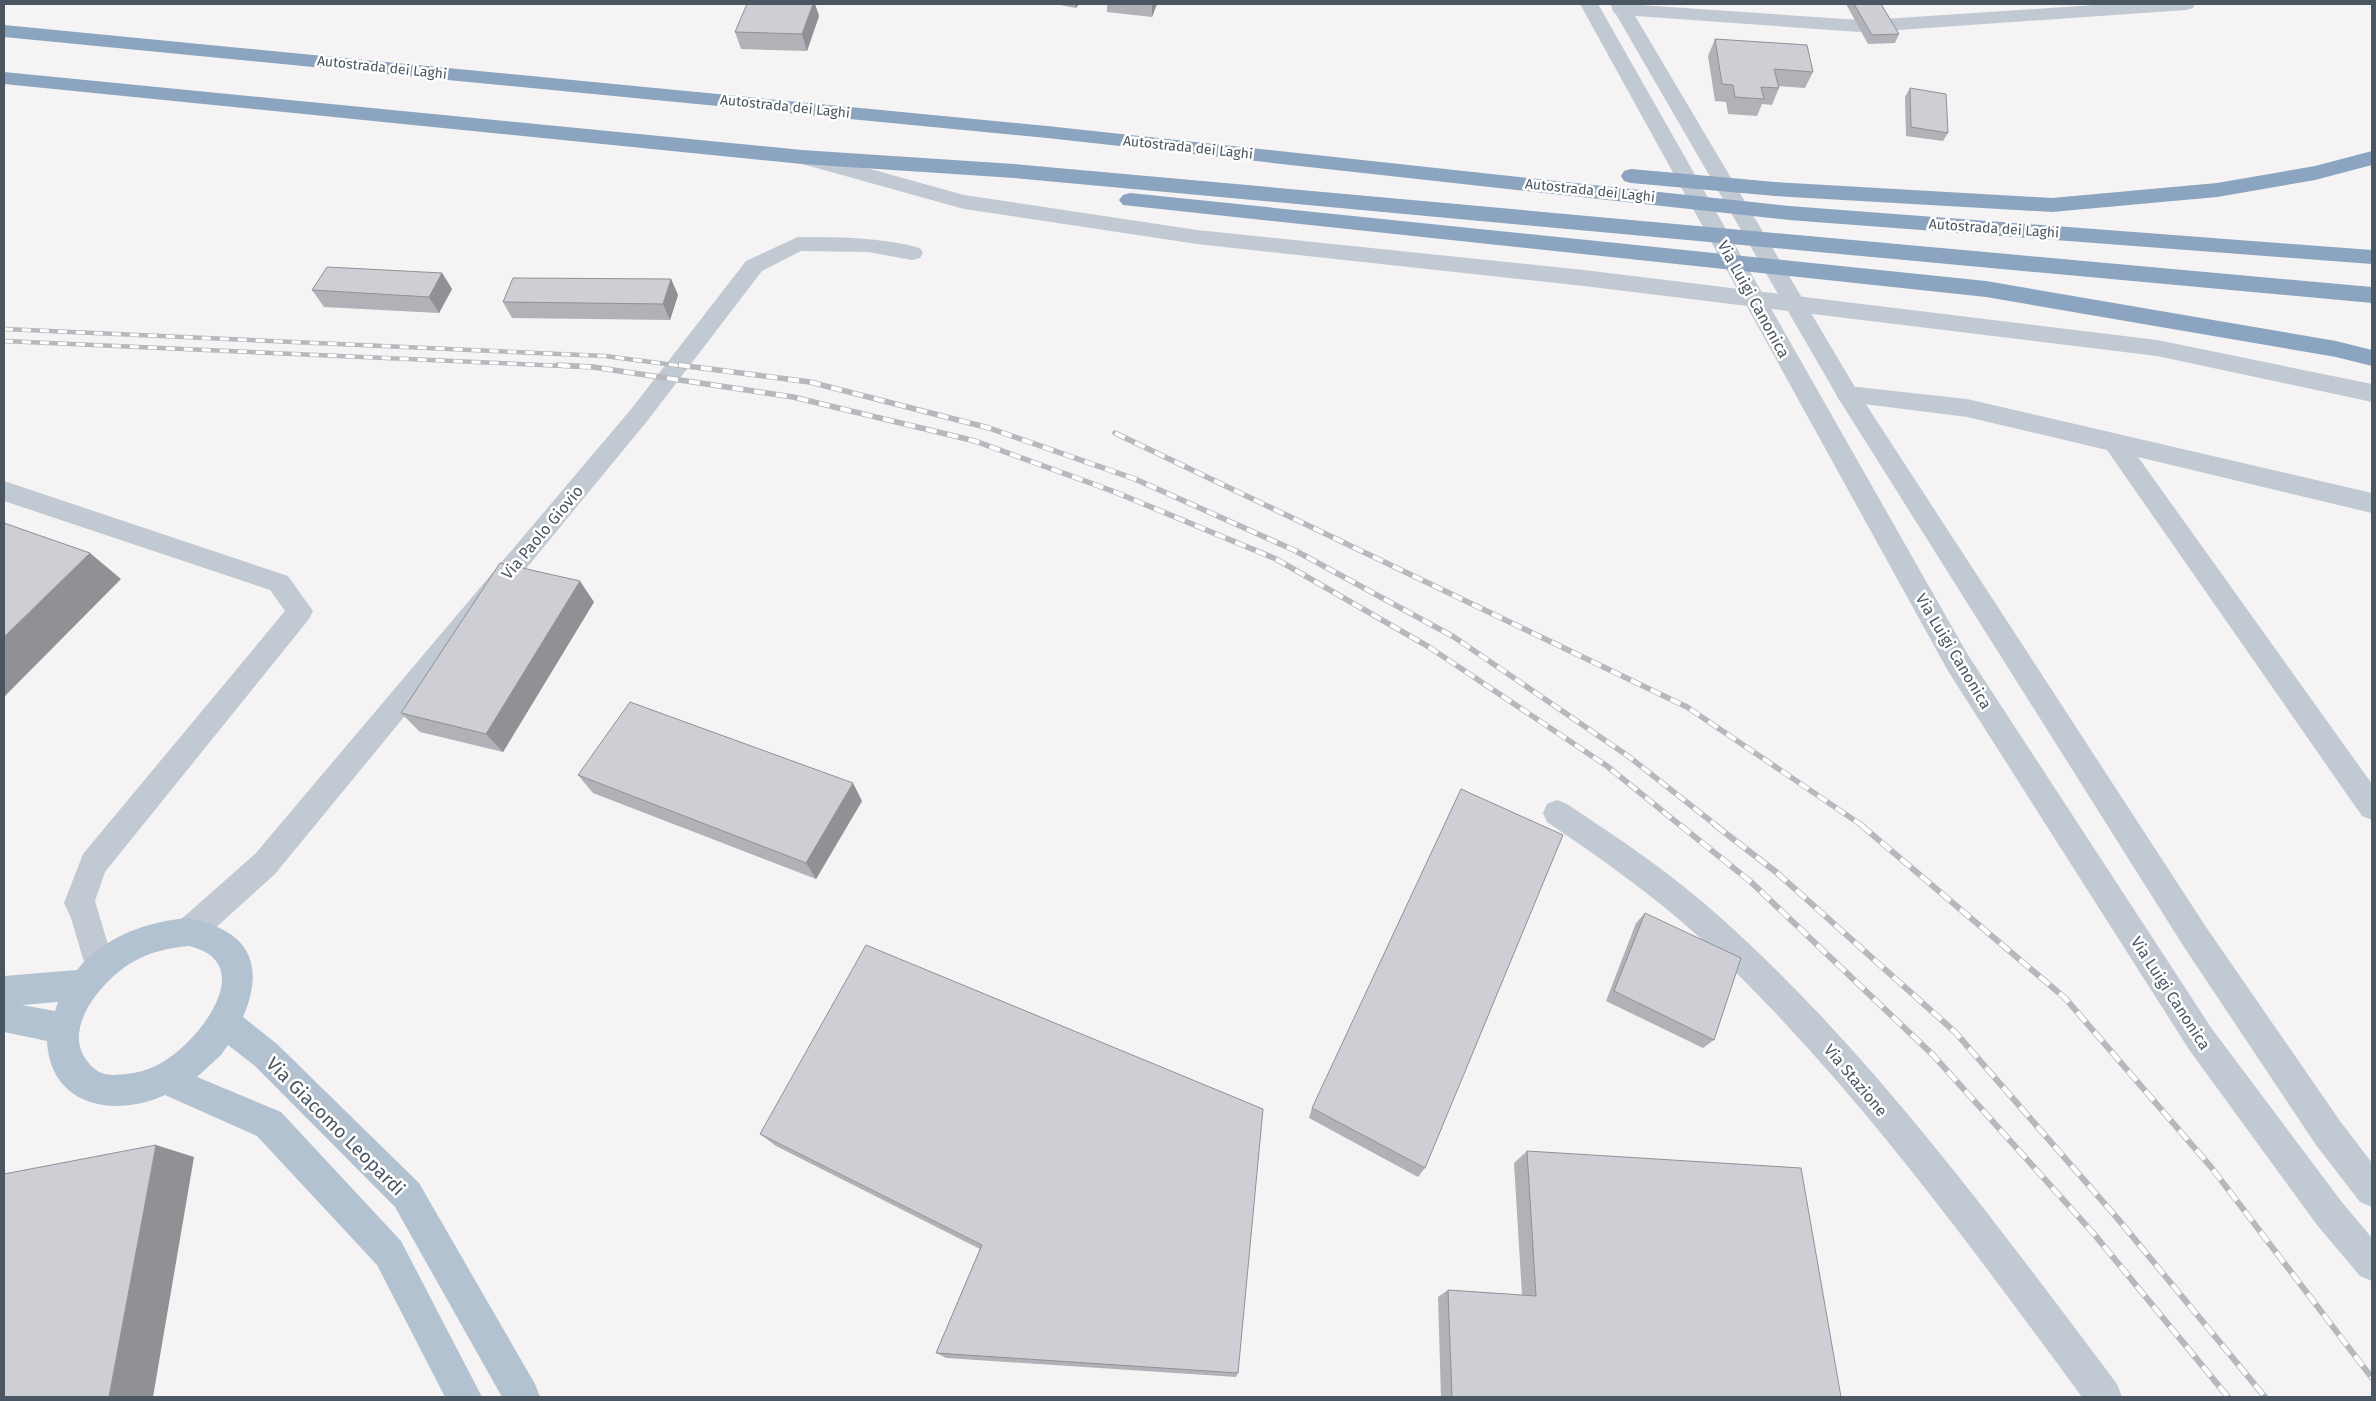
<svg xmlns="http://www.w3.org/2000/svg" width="2376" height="1401" font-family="'Fira Sans',sans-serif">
	<rect width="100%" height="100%" fill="#f5f3f3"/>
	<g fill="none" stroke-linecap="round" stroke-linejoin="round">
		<path fill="#c1cad2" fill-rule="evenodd" d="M1626,4L1859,20L1866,22L1868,26L1866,30L1859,32L1621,15L1614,13L1612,9L1614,5Z
			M2109,4H2195L2193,8L2186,10L1884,31L1877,29L1875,25L1877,21L1884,19Z
			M802,150L964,195L1197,230L1584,270L2157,340L2372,384V402L2157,356L1584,286L1197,244L964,209L795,162L792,157L795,152Z
			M1848,386L1967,399L2372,493V513L2138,457L2372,784V820L2362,816L2107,450L1967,417L1840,401L1836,395L1840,389Z
			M4,481L288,576L313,611L309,619L105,872L95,901L115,968L111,979L100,983L89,979L71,918L64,903L83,854L285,611L270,590L4,501Z"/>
		<path fill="#c1cad2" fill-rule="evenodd" d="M798,237C839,237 880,237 920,248L923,253L920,258L912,260L868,252L801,251L762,271L648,420L275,874L200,942L189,946L178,942L174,932L178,922L255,854L632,408L746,261Z
			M1557,800L1567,804C1620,839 1672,874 1720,917C1873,1054 1994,1221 2117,1384L2122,1397H2082C1963,1236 1846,1074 1699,937C1652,894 1600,858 1547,822L1543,813L1547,804Z"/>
		<path fill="#c1cad2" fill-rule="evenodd" d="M1580,4H1598L1968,655L2212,1029L2341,1201L2372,1238V1281L2360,1276L2317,1225L2190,1051L1948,671Z
			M1610,4H1628L1856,389L2206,927L2340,1121L2372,1163V1207L2360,1202L2316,1145L2184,947L1840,401Z"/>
		<path fill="#b3c2d1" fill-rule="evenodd" d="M189,918C246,930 267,961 243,1017L277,1044L419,1183L535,1384L540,1397H502L395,1207L255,1066L228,1045L221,1055L197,1077L281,1112L401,1241L482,1397H445L377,1265L257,1136L165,1095C115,1118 50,1107 47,1041L4,1032V976L77,970C104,937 147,921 189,918ZM189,946C261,963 198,1043 161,1063C146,1072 131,1074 114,1075C102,1075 95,1071 88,1062C60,1029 103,980 131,963C149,952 168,948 189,946ZM58,1002L55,1011L22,1005Z"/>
		<path fill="#8ba5c1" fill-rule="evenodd" d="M4,25L1047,126L1789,206L2372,250V264L1789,220L1047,138L4,37Z
			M4,72L802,150L1014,164L2372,287V303L1014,178L802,164L4,84Z
			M2372,151V165L2315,180L2217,197L2052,212L1775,196L1631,183L1624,181L1621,176L1624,171L1631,169L1775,182L2052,198L2217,183L2315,166Z
			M1130,193L1986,281L2336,341L2372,350V366L2336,357L1986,297L1123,205L1119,200L1123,195Z"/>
		<defs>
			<path id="rail-far2" d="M4,329L605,356L689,367
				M4,341L586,367"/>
			<path id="rail-far1" d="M558,365L593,367L793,397L975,441L1115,492L1276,559L1429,647L1607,766L1681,826
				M679,365L810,382L989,428L1135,479L1296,551L1454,637L1628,756L1717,826
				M1115,433L1687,707L1863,826"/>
			<path id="rail" d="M1680,825L1751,882L1933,1055L2094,1234L2228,1397
				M1715,825L1776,872L1955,1032L2118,1219L2265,1397
				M1861,825L2065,998L2211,1167L2372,1378"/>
		</defs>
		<use href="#rail-far2" stroke="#b5b8bd" stroke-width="4.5"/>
		<use href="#rail-far1" stroke="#b5b8bd" stroke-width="5.5"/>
		<use href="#rail" stroke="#b5b8bd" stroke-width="6"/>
		<use href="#rail-far2" stroke="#fff" stroke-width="3" stroke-dasharray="9" stroke-linecap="butt"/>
		<use href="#rail-far1" stroke="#fff" stroke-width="4" stroke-dasharray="11" stroke-linecap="butt"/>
		<use href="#rail" stroke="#fff" stroke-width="4.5" stroke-dasharray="13" stroke-linecap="butt"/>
	</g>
	<path fill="#b0b2b7" d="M747,4H815L819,16L807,51L741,49L735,32Z
		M1055,4H1079L1076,8Z
		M1107,4H1157L1152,17L1107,12Z
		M1846,4H1881L1899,34L1895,43L1868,44Z
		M1715,39L1813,72L1805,88L1778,86L1779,88L1772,105L1762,104L1757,116L1728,114L1726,102L1715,101L1708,56Z
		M1910,88L1948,133L1943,141L1906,136L1905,97Z
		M442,273L452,289L439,313L324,307L312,290Z
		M671,279L678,295L670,320L512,318L503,302Z
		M594,602L503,752L420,732L401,713Z
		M578,775L862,801L816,879L593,793Z
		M1645,913L1714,1040L1703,1048L1606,1001L1636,923Z
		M1312,1108L1425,1168L1418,1177L1309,1118Z
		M760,1134L1238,1373L1236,1377L946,1358L936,1353L980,1249L776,1146Z
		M1527,1151L1841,1397H1441L1438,1297L1448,1290L1522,1295L1514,1163Z"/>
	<path fill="#909195" d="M813,4H815L819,16L807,51L802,34Z
		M1076,4H1079L1076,8Z
		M1152,4H1157L1152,17Z
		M442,273L452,289L439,313L429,297Z
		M671,279L678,295L670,320L663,304Z
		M90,553L121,579L4,697V637Z
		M580,581L594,602L503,752L486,734Z
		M853,783L862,801L816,879L806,863Z
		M156,1145L194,1157L153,1397H109Z"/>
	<path fill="#cdcfd5" stroke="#909195" d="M747,4H813L802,34L735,32Z
		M1854,4H1881L1899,34L1872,35Z
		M1715,39L1807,45L1813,72L1774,69L1779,88L1761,87L1764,99L1735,97L1733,85L1722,84Z
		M1910,88L1946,94L1948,133L1911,127Z
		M327,267L442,273L429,297L312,290Z
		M513,278L671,279L663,304L503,302Z
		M4,523L90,553L4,637Z
		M500,563L580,581L486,734L401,713Z
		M630,702L853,783L806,863L578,775Z
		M1461,789L1563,835L1425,1168L1312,1108Z
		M1645,913L1741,958L1714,1040L1614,991Z
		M866,945L1263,1109L1238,1373L936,1353L982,1245L760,1134Z
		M156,1145L109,1397H4V1174Z
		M1527,1151L1801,1168L1841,1397H1452L1448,1290L1536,1296Z"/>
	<g text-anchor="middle" stroke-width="5" stroke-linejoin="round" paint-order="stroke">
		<g font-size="14" fill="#4a5661" stroke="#fff">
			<text transform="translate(382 67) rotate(6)" y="5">Autostrada dei Laghi</text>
			<text transform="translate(785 106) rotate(6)" y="5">Autostrada dei Laghi</text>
			<text transform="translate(1188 147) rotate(6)" y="5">Autostrada dei Laghi</text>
			<text transform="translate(1590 190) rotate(6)" y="5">Autostrada dei Laghi</text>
			<text transform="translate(1994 228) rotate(4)" y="5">Autostrada dei Laghi</text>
		</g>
		<g font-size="16" fill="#4a5661" stroke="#fff">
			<text transform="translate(1754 299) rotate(61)" y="6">Via Luigi Canonica</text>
			<text transform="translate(542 532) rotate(-50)" y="6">Via Paolo Giovio</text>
			<text transform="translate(1954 651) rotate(59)" y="6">Via Luigi Canonica</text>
			<text transform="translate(2171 993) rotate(57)" y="6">Via Luigi Canonica</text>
			<text transform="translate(1856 1080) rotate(50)" y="6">Via Stazione</text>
		</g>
		<g font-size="19" fill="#4a5661" stroke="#fff">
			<text transform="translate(336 1126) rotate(45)" y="7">Via Giacomo Leopardi</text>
		</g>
	</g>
	<rect width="2376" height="1401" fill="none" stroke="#4a5661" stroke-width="10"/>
</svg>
